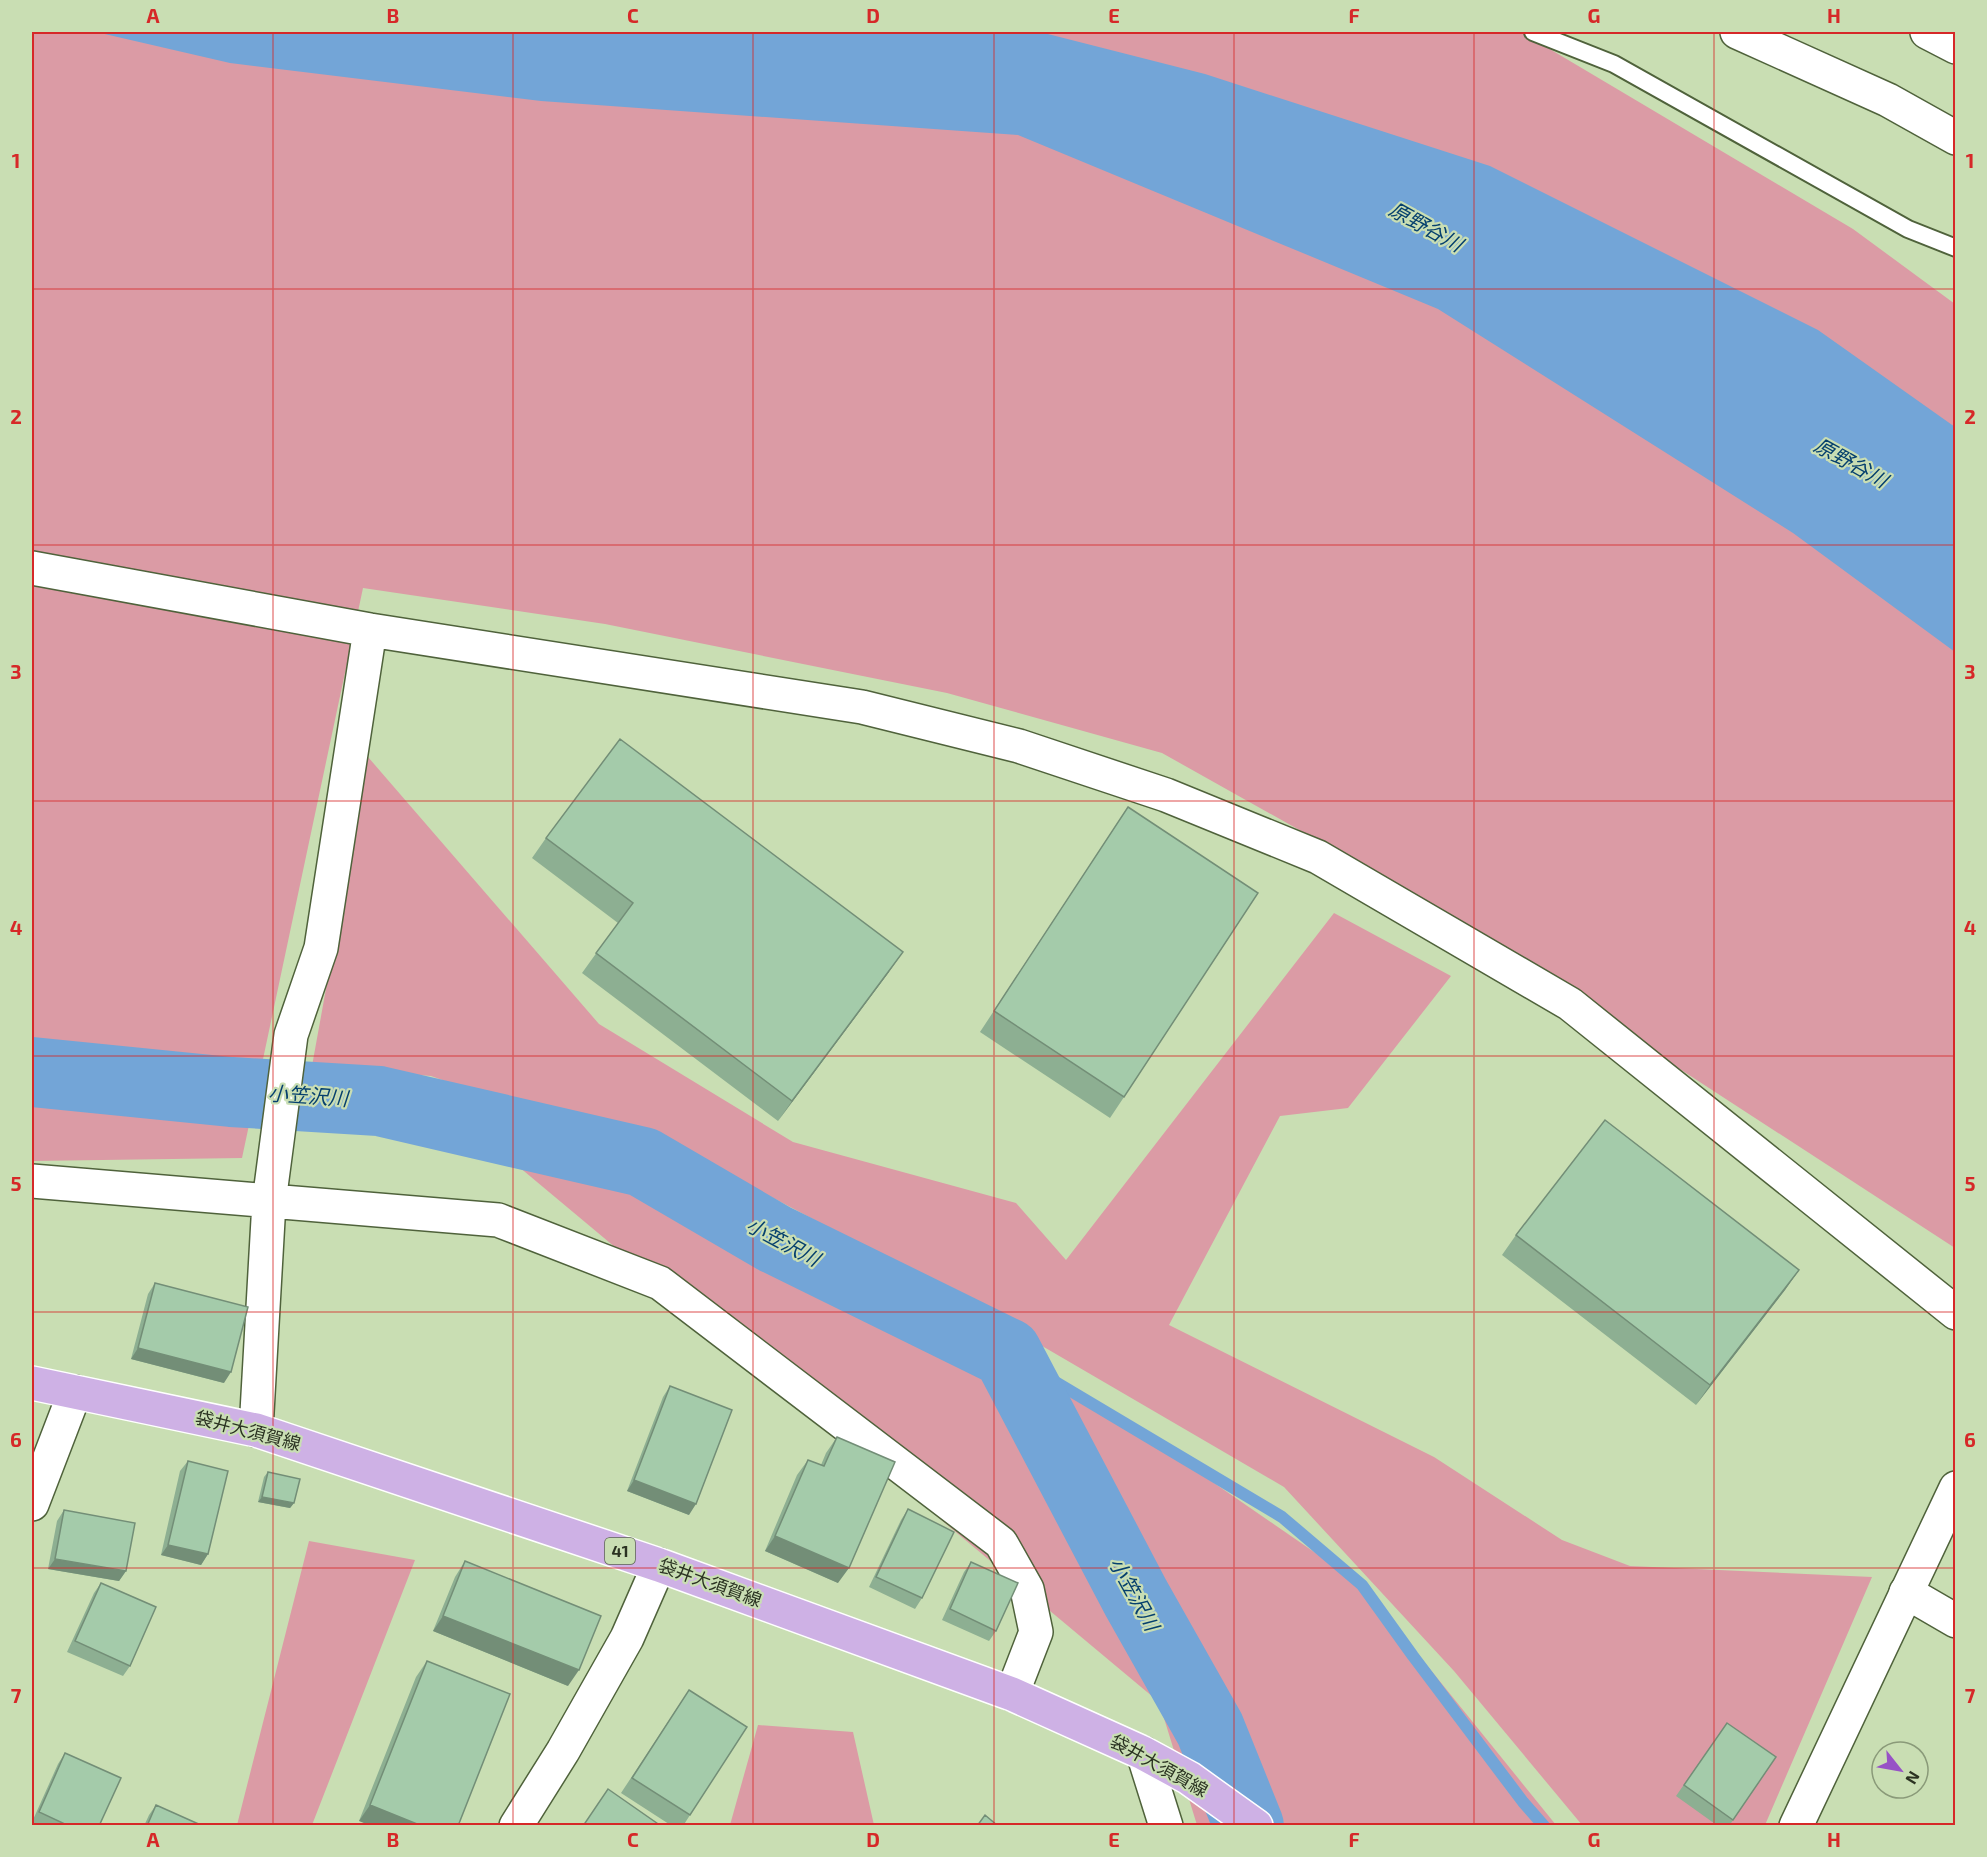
<svg xmlns="http://www.w3.org/2000/svg" width="1987" height="1857" font-family="'Exo 2','Noto Sans JP',sans-serif">
	<rect width="100%" height="100%" fill="#c9deb3"/>
	<path fill="#db9ba5" d="M32,32H1521L1853,229L1955,304V1248L1394,883L1162,753L947,693L605,624L363,588L242,1158L32,1161Z
		M368,757L599,1024L793,1142L1016,1203L1066,1260L1334,913L1451,976L1348,1108L1280,1116L1169,1325L1434,1457L1562,1540L1630,1566L1872,1577L1765,1825H1582L1454,1671L1284,1487L939,1286L762,1192L431,1076L312,1066Z
		M463,1120L775,1239L1143,1434L1362,1585L1556,1825H1197L1159,1702Z
		M309,1541L415,1560L312,1825H237Z
		M758,1725L853,1732L874,1825H730Z"/>
	<path fill="#73a5d7" d="M96,32H1040L1205,74L1490,166L1818,330L1955,427V652L1793,533L1438,309L1018,135L541,101L230,63Z"/>
	<g fill="none" stroke-linecap="round" stroke-linejoin="round">
		<path stroke="#73a5d7" stroke-width="12" d="M1007,1353L1282,1517L1362,1585L1413,1656L1523,1802L1544,1826"/>
		<path stroke="#73a5d7" stroke-width="70" d="M32,1072L231,1092L379,1101L643,1162L775,1239L1007,1353L1136,1598L1210,1729L1249,1826"/>
		<defs>
			<path id="lane" d="M1533,32L1614,64L1908,229L1956,248"/>
			<path id="street" d="M1737,32L1888,100L1956,138
				M1927,32L1956,47
				M32,568L370,630L862,707L1019,746L1166,795L1318,857L1570,1004L1956,1313
				M32,1181L498,1220L660,1283L1001,1543L1027,1589L1036,1632L1012,1694
				M256,1430L269,1202L291,1035L321,948L370,630
				M32,1504L75,1392
				M1906,1592L1956,1621
				M1143,1753L1166,1826
				M516,1826L563,1751L627,1638L659,1565"/>
			<path id="secondary" d="M1796,1826L1956,1488"/>
			<path id="primary" d="M32,1383L256,1430L659,1565L1012,1694L1143,1753L1189,1778L1256,1826"/>
		</defs>
		<use href="#lane" stroke="#4f623b" stroke-width="20"/>
		<use href="#street" stroke="#4f623b" stroke-width="36"/>
		<use href="#secondary" stroke="#4f623b" stroke-width="36"/>
		<use href="#primary" stroke="#fff" stroke-width="36"/>
		<use href="#lane" stroke="#fff" stroke-width="16"/>
		<use href="#street" stroke="#fff" stroke-width="33"/>
		<use href="#secondary" stroke="#fff" stroke-width="33"/>
		<use href="#primary" stroke="#ceb1e5" stroke-width="33"/>
	</g>
	<path fill="#8daf92" d="M1128,807L1124,1097L1110,1118L980,1032Z
		M546,838L889,972L778,1121L582,973L618,923L532,858Z
		M1516,1235L1799,1270L1785,1290L1696,1405L1502,1255Z
		M155,1283L224,1383L131,1359L148,1294Z
		M670,1386L689,1515L627,1491L663,1397Z
		M837,1437L838,1583L765,1551L797,1475L808,1460L821,1465L826,1453Z
		M188,1461L208,1554L201,1565L161,1555L180,1471Z
		M268,1472L294,1503L290,1508L258,1502L264,1477Z
		M908,1509L922,1598L915,1609L869,1587L901,1520Z
		M64,1510L126,1571L119,1581L48,1569L57,1521Z
		M465,1561L568,1686L433,1631L455,1577Z
		M971,1562L996,1631L989,1641L942,1620L964,1572Z
		M101,1583L130,1666L123,1676L67,1652L94,1593Z
		M427,1661L458,1826L359,1821L416,1677Z
		M689,1690L690,1815L683,1826H672L621,1793Z
		M1727,1723L1776,1757L1729,1826H1718L1676,1796Z
		M65,1753L99,1826H38L32,1822L58,1764Z
		M156,1805L203,1826H144L149,1815Z"/>
	<path fill="#738e77" d="M903,952L889,972L778,1121L792,1101Z
		M1799,1270L1785,1290L1696,1405L1710,1385Z
		M138,1348L231,1372L224,1383L131,1359Z
		M634,1480L696,1504L689,1515L627,1491Z
		M262,1497L294,1503L290,1508L258,1502Z
		M775,1536L849,1568L838,1583L765,1551Z
		M168,1545L208,1554L201,1565L161,1555Z
		M55,1559L126,1571L119,1581L48,1569Z
		M443,1616L579,1670L568,1686L433,1631Z
		M370,1805L422,1826H371L359,1821Z"/>
	<path fill="#a4cbaa" stroke="#738e77" stroke-width="1.5" d="M620,739L903,952L792,1101L596,953L633,903L546,838Z
		M1128,807L1258,893L1124,1097L994,1011Z
		M1605,1120L1799,1270L1710,1385L1516,1235Z
		M155,1283L248,1307L231,1372L138,1348Z
		M670,1386L732,1410L696,1504L634,1480Z
		M837,1437L895,1462L849,1568L775,1536L808,1460L824,1466Z
		M188,1461L228,1471L208,1554L168,1545Z
		M268,1472L300,1479L294,1503L262,1497Z
		M908,1509L954,1532L922,1598L876,1577Z
		M64,1510L135,1523L126,1571L55,1559Z
		M465,1561L601,1616L579,1670L443,1616Z
		M971,1562L1018,1583L996,1631L950,1609Z
		M101,1583L156,1607L130,1666L75,1641Z
		M427,1661L510,1694L458,1826H422L370,1805Z
		M689,1690L747,1727L690,1815L632,1778Z
		M1727,1723L1776,1757L1733,1820L1684,1785Z
		M65,1753L121,1778L99,1826H69L39,1812Z
		M608,1789L661,1826H583Z
		M156,1805L203,1826H147Z
		M985,1815L998,1826H977Z"/>
	<path fill="none" stroke="#d62828" stroke-width="1.5" stroke-opacity="0.55" d="M273,32V1826M513,32V1826M753,32V1826M994,32V1826M1234,32V1826M1474,32V1826M1714,32V1826M32,289H1956M32,545H1956M32,801H1956M32,1056H1956M32,1312H1956M32,1568H1956"/>
	<g text-anchor="middle" stroke-width="4.5" stroke-linejoin="round" paint-order="stroke">
		<rect fill="#c9deb3" stroke="#5a664e" stroke-width="1.5" x="605" y="1538" width="30" height="26" rx="4.5"/>
		<g font-size="16" font-weight="bold" fill="#2b3322">
			<text x="620" y="1557">41</text>
		</g>
		<g font-size="18" fill="#2b3322" stroke="#c9deb3">
			<text transform="translate(248 1431) rotate(15)" y="6">袋井大須賀線</text>
			<text transform="translate(710 1583) rotate(20)" y="6">袋井大須賀線</text>
			<text transform="translate(1159 1766) rotate(29)" y="6">袋井大須賀線</text>
		</g>
		<g font-size="20" font-style="italic" fill="#06406e" stroke="#c9deb3">
			<text transform="translate(1426 227) rotate(29)" y="7">原野谷川</text>
			<text transform="translate(1851 463) rotate(29)" y="7">原野谷川</text>
			<text transform="translate(308 1096) rotate(4)" y="7">小笠沢川</text>
			<text transform="translate(783 1242) rotate(28)" y="7">小笠沢川</text>
			<text transform="translate(1134 1594) rotate(61)" y="7">小笠沢川</text>
		</g>
	</g>
	<rect width="1987" height="1857" fill="none" stroke="#c9deb3" stroke-width="66"/>
	<g transform="translate(1900 1770) rotate(121)"><circle r="28" fill="#c9deb3" stroke="#8a9a79" stroke-width="1.5"/>
	<path d="M0-4.5L10 22L0 15L-10 22Z" fill="#9752c6"/>
	<text y="-9" font-size="16" font-weight="bold" text-anchor="middle" fill="#2b3322">N</text>
	</g>
	<rect x="33" y="33" width="1921" height="1791" fill="none" stroke="#d62828" stroke-width="2"/>
	<g font-size="20" text-anchor="middle" font-weight="bold" fill="#d62828">
		<text x="153" y="23">A</text>
		<text x="393" y="23">B</text>
		<text x="633" y="23">C</text>
		<text x="873" y="23">D</text>
		<text x="1114" y="23">E</text>
		<text x="1354" y="23">F</text>
		<text x="1594" y="23">G</text>
		<text x="1834" y="23">H</text>
		<text x="16" y="168">1</text>
		<text x="1970" y="168">1</text>
		<text x="16" y="424">2</text>
		<text x="1970" y="424">2</text>
		<text x="16" y="679">3</text>
		<text x="1970" y="679">3</text>
		<text x="16" y="935">4</text>
		<text x="1970" y="935">4</text>
		<text x="16" y="1191">5</text>
		<text x="1970" y="1191">5</text>
		<text x="16" y="1447">6</text>
		<text x="1970" y="1447">6</text>
		<text x="16" y="1703">7</text>
		<text x="1970" y="1703">7</text>
		<text x="153" y="1847">A</text>
		<text x="393" y="1847">B</text>
		<text x="633" y="1847">C</text>
		<text x="873" y="1847">D</text>
		<text x="1114" y="1847">E</text>
		<text x="1354" y="1847">F</text>
		<text x="1594" y="1847">G</text>
		<text x="1834" y="1847">H</text>
	</g>
</svg>
